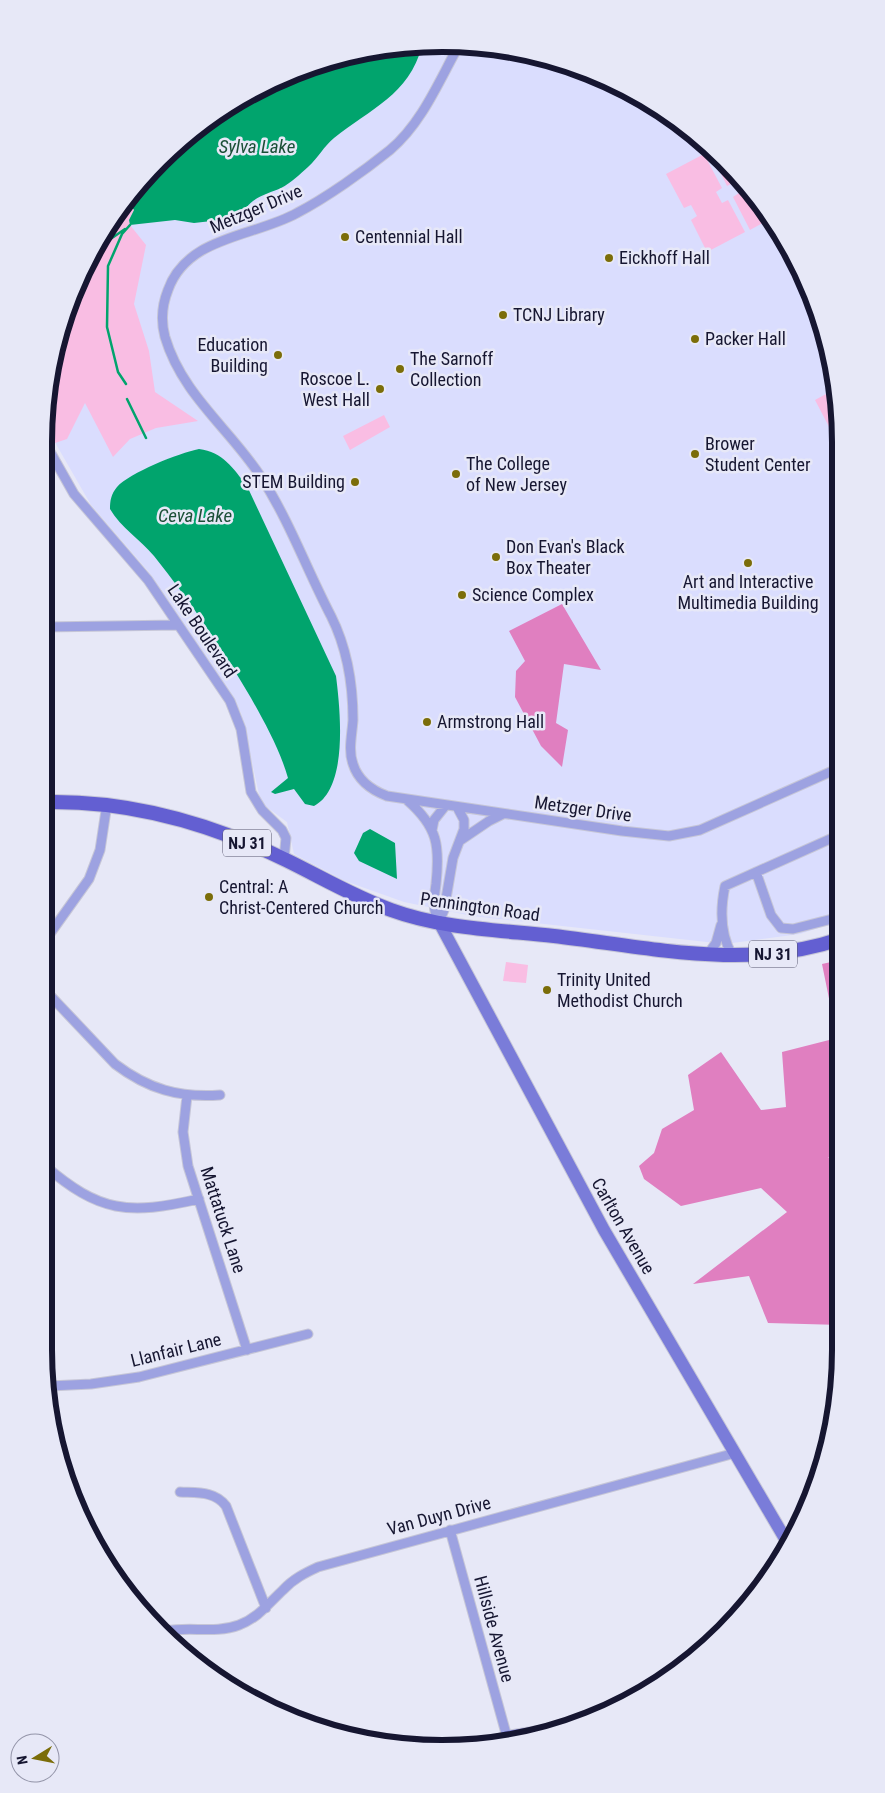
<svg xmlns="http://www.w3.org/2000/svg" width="885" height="1793" font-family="'Roboto Condensed',sans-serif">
	<rect width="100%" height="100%" fill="#e7e8f7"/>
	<path fill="#daddfe" d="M443,44L521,51L595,74L685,126L759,200L811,290L838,390L840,921L800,934L725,944L472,916L404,902L345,881L294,854L287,822L261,803L241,713L213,667L147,570L91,505L45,425L111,221L161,160L221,111L290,74L365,51Z"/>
	<path fill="#f9bde3" d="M710,151L759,200L770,219L750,230L733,197L739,193L733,183L727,186Z
		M704,154L722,188L716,192L722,203L728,200L745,232L707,252L691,220L697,216L691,205L684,208L666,174Z
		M128,201L134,210L129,220L130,225L146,245L134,304L149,351L155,392L198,421L156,428L130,439L113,457L85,403L67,439L55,443L45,425L51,364L74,290L111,221Z
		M837,388L838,390V444L815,400Z
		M384,415L390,427L350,450L343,436Z
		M506,962L528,965L526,983L503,981Z"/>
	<path fill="#e07fc0" d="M562,604L601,670L564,664L556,723L568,730L562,767L541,746L515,697L516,671L525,661L509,631Z
		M840,960V1058L837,1059L840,1075L841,1147L828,1158L841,1159V1325L768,1323L749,1276L693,1284L787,1212L761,1188L681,1206L644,1179L639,1166L654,1153L662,1129L694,1110L688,1075L721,1052L761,1110L786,1107L782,1052L837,1038L822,964Z"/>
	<path fill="#01a46d" d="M422,46C409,95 370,109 334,138C324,146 318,158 308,167C300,174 291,183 281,188C272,192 261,195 253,201C246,206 244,212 238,218L194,223L175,220L130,225L129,220L134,210L128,201L161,160L221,111L290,74L365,51Z
		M199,449C223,452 233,468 247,486L336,676C340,708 349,788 314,806L305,804L294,789L275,794L271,792L288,778C280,750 265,723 251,698C222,648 190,601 154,556C140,539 121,528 110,509C110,501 111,494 117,487C129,473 179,453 199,449Z
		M370,829L395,843L397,879L359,861L354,853L363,833Z"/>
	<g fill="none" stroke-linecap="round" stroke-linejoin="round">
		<path stroke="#01a46d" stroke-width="2.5" d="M96,249L125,229
			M92,263L95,251
			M126,384L118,372L107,327L108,266L122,234L130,225
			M127,399L146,438"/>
		<defs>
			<path id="street" d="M459,45C439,81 422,123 390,150C364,171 326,198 297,213C254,237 187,236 168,290C162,305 161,322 165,337C182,395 231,430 261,477C289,520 307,570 331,616C347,648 353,685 353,720C352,735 348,750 353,764C358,780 371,790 387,796L622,831L669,836L700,830L839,768
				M44,441L74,494L148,580L230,701L241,729L251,792L262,810L282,830L286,838L284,859
				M44,627L178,625
				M407,800C438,827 440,846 436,884C434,899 432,909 439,922
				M432,830L434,820L446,805
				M461,840L489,821L503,814
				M756,872L771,915L781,928L793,929L840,917
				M439,922L444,910L453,858L464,829V820L457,807
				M44,942L89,879L100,850L107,804
				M708,954L716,943L721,925
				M732,955C720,934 720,910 725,886L839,835
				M44,989L115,1064C148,1089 179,1098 220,1095
				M187,1096L183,1132L188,1166L247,1350
				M44,1165C100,1213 128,1215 199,1199
				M50,1386L91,1384L139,1377L308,1334
				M180,1492C197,1493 215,1491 226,1506L266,1608
				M450,1530L507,1737
				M166,1631C190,1626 215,1634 239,1625C258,1618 268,1604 283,1590C293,1579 305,1573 318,1567L735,1453"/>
			<path id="secondary" d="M439,922L604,1230L787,1542
				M487,1746L507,1737L539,1732"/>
			<path id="primary" d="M44,802C129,800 210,823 286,860C321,877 354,897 391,910C443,929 499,930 554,936C648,947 747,971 840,939"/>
		</defs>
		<use href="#street" stroke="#c6c6d7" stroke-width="11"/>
		<use href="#secondary" stroke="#c6c6d7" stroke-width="14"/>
		<use href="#primary" stroke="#c6c6d7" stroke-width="16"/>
		<use href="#street" stroke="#9da2e1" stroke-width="9"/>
		<use href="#secondary" stroke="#7a7cd9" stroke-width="12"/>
		<use href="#primary" stroke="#635fd2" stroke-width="14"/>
	</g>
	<g fill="#7b6d09" stroke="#e7e8f7" stroke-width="2">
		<circle cx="345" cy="237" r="5"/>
		<circle cx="609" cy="258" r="5"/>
		<circle cx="503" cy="315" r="5"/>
		<circle cx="695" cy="339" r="5"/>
		<circle cx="278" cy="355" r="5"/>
		<circle cx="400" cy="369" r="5"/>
		<circle cx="380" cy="389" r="5"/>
		<circle cx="695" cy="454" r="5"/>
		<circle cx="456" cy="474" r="5"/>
		<circle cx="355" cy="482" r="5"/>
		<circle cx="496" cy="557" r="5"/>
		<circle cx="748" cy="563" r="5"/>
		<circle cx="462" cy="595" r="5"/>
		<circle cx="427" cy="722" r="5"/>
		<circle cx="209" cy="897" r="5"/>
		<circle cx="547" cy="990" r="5"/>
	</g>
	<g text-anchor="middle" stroke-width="5" stroke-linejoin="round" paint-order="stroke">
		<g fill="#e7e8f7" stroke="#55556c" stroke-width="1">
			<rect x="223" y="829.5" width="48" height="27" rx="4"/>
			<rect x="749" y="940.5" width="48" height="27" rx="4"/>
		</g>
		<g font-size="16" font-weight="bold" fill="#161631">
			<text x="247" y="849">NJ 31</text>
			<text x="773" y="960">NJ 31</text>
		</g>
		<g font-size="18" fill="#161631" stroke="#e7e8f7">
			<text transform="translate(256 209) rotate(-23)" y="6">Metzger Drive</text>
			<text transform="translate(202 631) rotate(56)" y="6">Lake Boulevard</text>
			<text transform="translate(583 809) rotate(8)" y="6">Metzger Drive</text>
			<text transform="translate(480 907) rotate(8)" y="6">Pennington Road</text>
			<text transform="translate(223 1220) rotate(72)" y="6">Mattatuck Lane</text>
			<text transform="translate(623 1226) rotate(60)" y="6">Carlton Avenue</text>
			<text transform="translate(176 1350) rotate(-14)" y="6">Llanfair Lane</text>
			<text transform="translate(439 1516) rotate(-15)" y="6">Van Duyn Drive</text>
			<text transform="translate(494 1629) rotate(75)" y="6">Hillside Avenue</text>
		</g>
		<g font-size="18" fill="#161631" stroke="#e7e8f7" text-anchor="start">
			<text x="355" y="243">Centennial Hall</text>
			<text x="619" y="264">Eickhoff Hall</text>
			<text x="513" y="321">TCNJ Library</text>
			<text x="705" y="345">Packer Hall</text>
			<text x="268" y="351" text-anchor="end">Education<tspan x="268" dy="21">Building</tspan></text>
			<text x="410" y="365">The Sarnoff<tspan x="410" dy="21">Collection</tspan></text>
			<text x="370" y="385" text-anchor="end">Roscoe L.<tspan x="370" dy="21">West Hall</tspan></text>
			<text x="705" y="450">Brower<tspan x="705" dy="21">Student Center</tspan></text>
			<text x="466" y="470">The College<tspan x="466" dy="21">of New Jersey</tspan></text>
			<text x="345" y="488" text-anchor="end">STEM Building</text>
			<text x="506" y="553">Don Evan's Black<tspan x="506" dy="21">Box Theater</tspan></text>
			<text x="748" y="588" text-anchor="middle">Art and Interactive<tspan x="748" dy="21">Multimedia Building</tspan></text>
			<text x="472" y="601">Science Complex</text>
			<text x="437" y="728">Armstrong Hall</text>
			<text x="219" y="893">Central: A<tspan x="219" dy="21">Christ-Centered Church</tspan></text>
			<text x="557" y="986">Trinity United<tspan x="557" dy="21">Methodist Church</tspan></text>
		</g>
		<g font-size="19" font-style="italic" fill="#1b4f37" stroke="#e7e8f7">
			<text x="257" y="153">Sylva Lake</text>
			<text x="195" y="522">Ceva Lake</text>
		</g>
	</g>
	<path d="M0 0H885V1793H0ZM442 52H442A390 390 0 0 1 832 442V1350A390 390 0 0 1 442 1740H442A390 390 0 0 1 52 1350V442A390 390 0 0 1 442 52Z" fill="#e7e8f7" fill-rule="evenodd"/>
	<path fill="none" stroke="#161631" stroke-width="6" d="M442 52H442A390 390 0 0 1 832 442V1350A390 390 0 0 1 442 1740H442A390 390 0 0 1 52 1350V442A390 390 0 0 1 442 52Z"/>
	<g transform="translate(35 1758) rotate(260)"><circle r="24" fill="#e7e8f7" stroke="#9394a8"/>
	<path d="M0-4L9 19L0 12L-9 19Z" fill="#7b6d09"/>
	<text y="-8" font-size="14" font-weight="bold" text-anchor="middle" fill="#161631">N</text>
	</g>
</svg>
